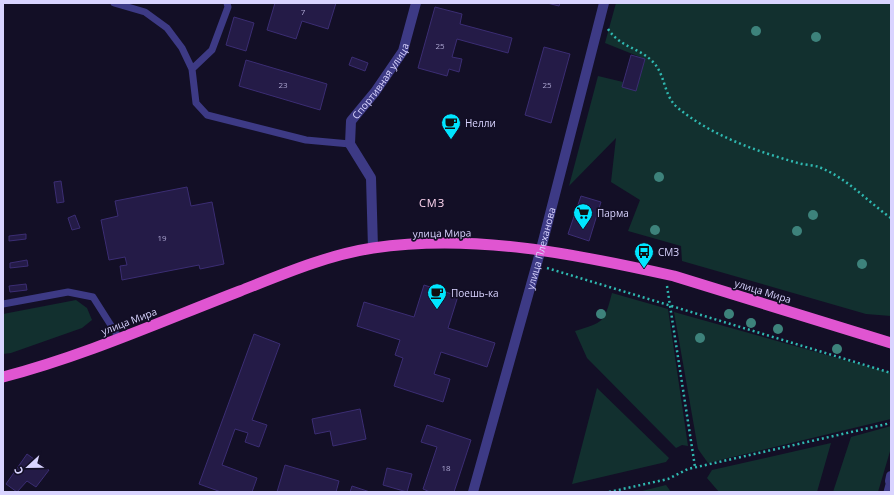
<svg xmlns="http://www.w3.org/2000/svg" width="894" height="495" font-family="'Open Sans',sans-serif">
	<rect width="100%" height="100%" fill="#130f26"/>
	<path fill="#12302f" d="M616,3H891V316L866,314L682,261L681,246L628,231L640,200L611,182L616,138L569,186L598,76L623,82L622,87L636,90L645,59L605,43Z
		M612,293L668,309L688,446L682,445L676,448L587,358L575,331C604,322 604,323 612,293Z
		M76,300L87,308L92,320L82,328L11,353L3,354V314Z
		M674,312L891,373V419L708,463L698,449Z
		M597,388L669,458L666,462L572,484Z
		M891,426V448L878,492H833L851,437Z
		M831,443L817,492H719L707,478L712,470Z
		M666,485L671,492H638Z"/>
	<path fill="#241b47" stroke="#3b2d73" d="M275,3H336L328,29L302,21L296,39L267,30Z
		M547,3H560L559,6Z
		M435,7L462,14L460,24L512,38L508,53L457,39L452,57L462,59L459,72L449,69L447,76L418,68Z
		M234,17L254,23L246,51L226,45Z
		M544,47L570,54L551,123L525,115Z
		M631,55L645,59L636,91L622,87Z
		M352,57L368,63L365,71L349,65Z
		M246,60L327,84L320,110L239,86Z
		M61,181L64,202L57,203L54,182Z
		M187,187L191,206L212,202L224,264L200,269L199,265L122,280L120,266L127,265L125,257L109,260L101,220L118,216L115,201Z
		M581,196L601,202L589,241L568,234Z
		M75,215L80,228L72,230L68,218Z
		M26,234V239L9,241V236Z
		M27,260L28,266L10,268V263Z
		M26,284L27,290L10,292L9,286Z
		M424,285L458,296L448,328L495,343L487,367L441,352L434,374L450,379L443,402L394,386L403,358L395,355L400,340L357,326L364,302L414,317Z
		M254,334L280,344L252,420L267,425L259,447L245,442L248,433L235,429L222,465L257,478L252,492H221L199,484Z
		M360,409L366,439L333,446L330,431L315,434L312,419Z
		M427,425L471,440L454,492H430L423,489L437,447L421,442Z
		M27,454L49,470L36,487L27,481L17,492L6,484Z
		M285,465L339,481L336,492H277Z
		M387,468L412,474L407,492L383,485Z
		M352,486L370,492H350Z"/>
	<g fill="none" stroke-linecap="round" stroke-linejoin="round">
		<path stroke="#2fb8b0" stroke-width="2.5" stroke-dasharray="2 3" stroke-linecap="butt" d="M608,29C621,48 638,47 652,61C666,74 663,96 678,108C712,136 756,151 798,163C805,165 813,165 819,167C847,178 867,201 891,218
			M547,268L891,373
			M667,286L695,467
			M609,492L668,479L688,469L891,423"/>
		<path stroke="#3d3a85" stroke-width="7" d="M114,3L145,12L167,28L182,48L192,69L196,103L207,115L306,140L350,144
			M192,69L212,50L228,7L227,3
			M3,304L68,292L93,297L119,338
			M887,492L890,481"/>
		<g stroke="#3d3a85" stroke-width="10">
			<path id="s1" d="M373,248L371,178L350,144L351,121L375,92L403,51L416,3"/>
			<path d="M890,481L891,476"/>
			<path id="s2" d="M473,492L541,249L604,3"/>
		</g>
		<path stroke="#e055d1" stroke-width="11" d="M3,377C84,356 162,321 240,291C283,274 327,255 373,248C475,233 575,254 674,276L891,343"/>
	</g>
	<g fill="#3d827b">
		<circle cx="756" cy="31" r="5"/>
		<circle cx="816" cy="37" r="5"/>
		<circle cx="659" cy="177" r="5"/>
		<circle cx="813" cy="215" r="5"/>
		<circle cx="655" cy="230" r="5"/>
		<circle cx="797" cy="231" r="5"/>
		<circle cx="862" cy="264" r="5"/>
		<circle cx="601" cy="314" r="5"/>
		<circle cx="729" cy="314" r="5"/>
		<circle cx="751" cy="323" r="5"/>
		<circle cx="778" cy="329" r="5"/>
		<circle cx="700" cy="338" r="5"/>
		<circle cx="837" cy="349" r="5"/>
	</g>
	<defs>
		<symbol id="cafe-pin" viewBox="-11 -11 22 30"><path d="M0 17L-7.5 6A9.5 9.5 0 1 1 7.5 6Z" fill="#00e5ff" stroke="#130f26"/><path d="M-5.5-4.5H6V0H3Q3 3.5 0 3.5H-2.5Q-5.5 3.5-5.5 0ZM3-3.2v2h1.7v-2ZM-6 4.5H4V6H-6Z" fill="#111"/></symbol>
		<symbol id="supermarket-pin" viewBox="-11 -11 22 30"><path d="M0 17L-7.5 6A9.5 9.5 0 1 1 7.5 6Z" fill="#00e5ff" stroke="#130f26"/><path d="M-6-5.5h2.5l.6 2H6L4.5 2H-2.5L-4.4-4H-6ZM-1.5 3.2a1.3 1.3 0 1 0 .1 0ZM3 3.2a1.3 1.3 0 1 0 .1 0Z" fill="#111"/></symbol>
		<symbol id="bus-pin" viewBox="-11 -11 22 30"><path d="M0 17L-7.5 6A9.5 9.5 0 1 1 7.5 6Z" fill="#00e5ff" stroke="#130f26"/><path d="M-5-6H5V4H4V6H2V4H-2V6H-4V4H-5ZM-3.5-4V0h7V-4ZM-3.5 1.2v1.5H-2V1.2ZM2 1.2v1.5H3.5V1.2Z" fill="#111"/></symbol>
	</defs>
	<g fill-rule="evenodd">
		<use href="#cafe-pin" x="440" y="112" width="22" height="30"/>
		<use href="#supermarket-pin" x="572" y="202" width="22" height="30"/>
		<use href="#bus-pin" x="633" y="241" width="22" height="30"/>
		<use href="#cafe-pin" x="426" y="282" width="22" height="30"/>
	</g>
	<g text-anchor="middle" stroke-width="3.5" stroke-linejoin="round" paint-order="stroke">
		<g font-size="8" fill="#aca6d1">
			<text x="303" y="15">7</text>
			<text x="440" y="49">25</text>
			<text x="283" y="88">23</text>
			<text x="547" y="88">25</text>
			<text x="162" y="241">19</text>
			<text x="446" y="471">18</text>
		</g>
		<g font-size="10" fill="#d9d4ff" stroke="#130f26">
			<text dy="4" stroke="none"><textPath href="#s1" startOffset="183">Спортивная улица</textPath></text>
			<text transform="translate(442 233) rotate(-1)" y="4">улица Мира</text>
			<text dy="4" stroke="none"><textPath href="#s2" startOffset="253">улица Плеханова</textPath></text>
			<text transform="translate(763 291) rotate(17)" y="4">улица Мира</text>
			<text transform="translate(129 321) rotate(-21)" y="4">улица Мира</text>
		</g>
		<g font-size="10" fill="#d9d4ff" stroke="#130f26" text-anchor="start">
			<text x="465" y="127">Нелли</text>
			<text x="597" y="217">Парма</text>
			<text x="658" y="256">СМЗ</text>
			<text x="451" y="297">Поешь-ка</text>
		</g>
		<g font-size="11" letter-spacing="1" fill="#ffd6f0" stroke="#130f26">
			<text x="432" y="207">СМЗ</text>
		</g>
	</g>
	<rect width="894" height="495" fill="none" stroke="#d9d4ff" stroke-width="8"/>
	<g transform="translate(28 467) rotate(248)" stroke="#130f26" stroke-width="3" paint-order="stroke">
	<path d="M0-3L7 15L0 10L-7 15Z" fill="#d9d4ff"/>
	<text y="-6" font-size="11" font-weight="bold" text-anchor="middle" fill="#d9d4ff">С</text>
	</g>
</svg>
